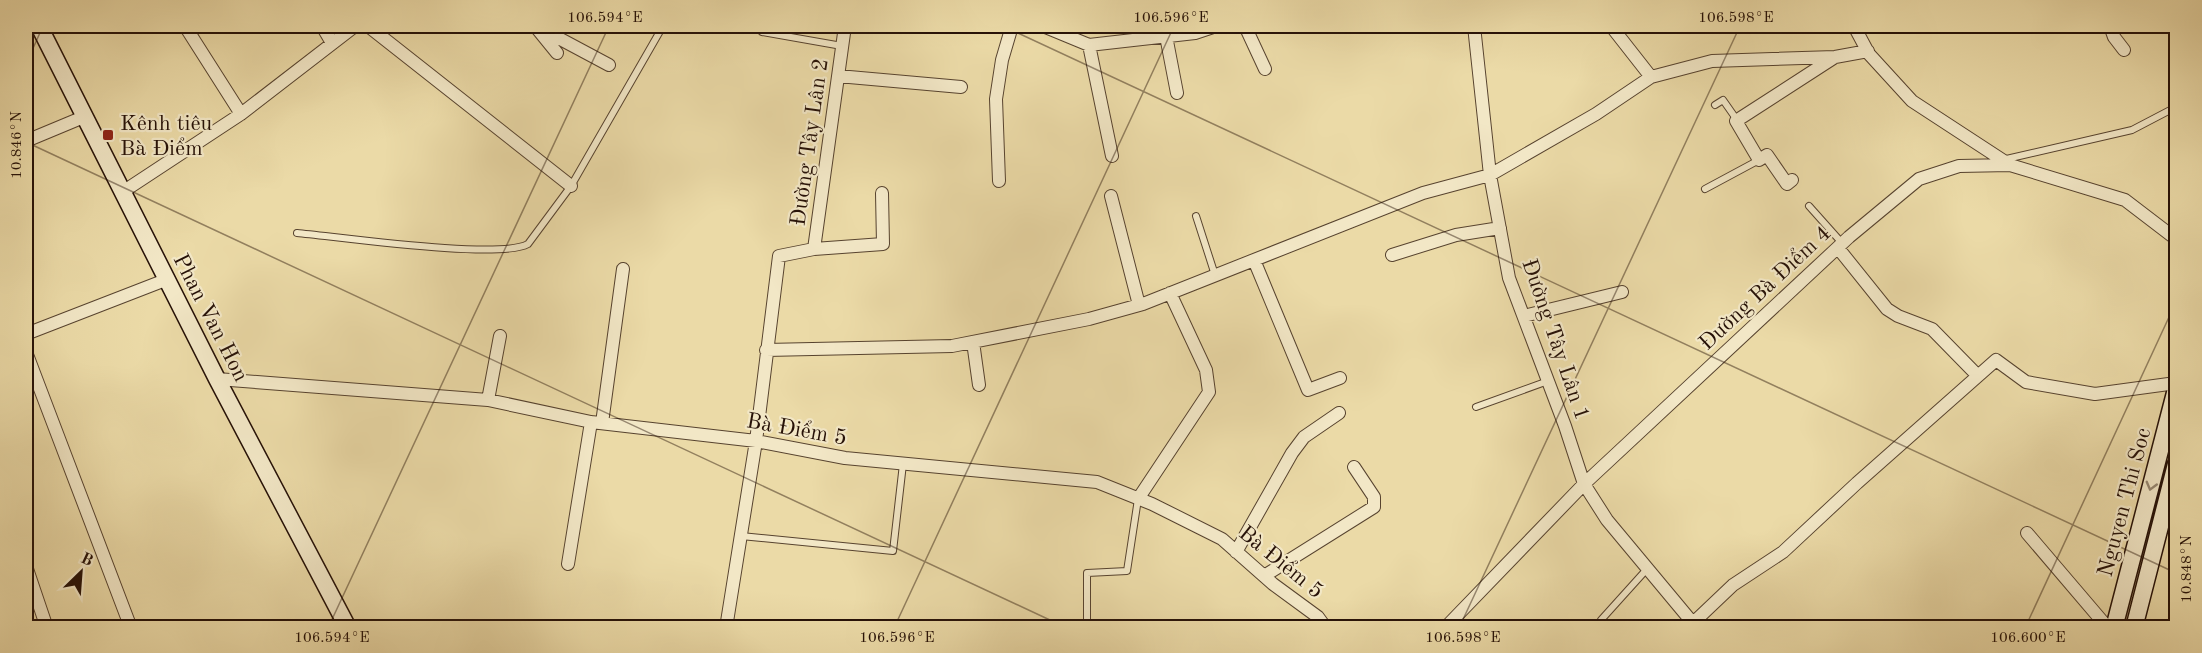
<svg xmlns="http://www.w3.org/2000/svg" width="2202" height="653" font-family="'Old Standard TT',serif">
	<rect width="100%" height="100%" fill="#ebdaa7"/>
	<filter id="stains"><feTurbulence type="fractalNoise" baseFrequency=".00333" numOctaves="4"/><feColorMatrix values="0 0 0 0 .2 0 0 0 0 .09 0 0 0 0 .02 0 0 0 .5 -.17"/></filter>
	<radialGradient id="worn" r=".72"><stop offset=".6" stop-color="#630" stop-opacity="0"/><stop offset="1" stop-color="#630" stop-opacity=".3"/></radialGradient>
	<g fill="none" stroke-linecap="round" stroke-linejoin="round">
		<defs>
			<path id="lane" d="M762,32L842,46
				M1715,105L1723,100L1737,120
				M2002,160L2132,130L2176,107
				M1705,189L1759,160
				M1809,206L1842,243
				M1196,216L1215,275
				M297,233C340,237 499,260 528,244L571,186L663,26
				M1476,407L1548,381
				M741,536L893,551L903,464
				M1601,620L1647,569
				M1087,628V573L1127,571L1138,499"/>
			<path id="street" d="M185,26L241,114
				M322,26L332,43
				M368,26L571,186
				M535,26L557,53
				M536,26L609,65
				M1043,26L1089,45L1195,33L1216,26
				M1245,26L1265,69
				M1474,26L1490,175L1509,278L1565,426L1584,484L1607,520L1697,628
				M1611,26L1651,77
				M1854,26L1869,54L1912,101L2010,165
				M2110,26L2114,37L2124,50
				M1166,36L1177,93
				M1089,45L1112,156
				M838,76L961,87
				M26,141L86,116
				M1792,180L1787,184L1767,155L1759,160L1736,121L1835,57
				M999,181L996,99L1002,60L1012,26
				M124,191L241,114L355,26
				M1111,196L1139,305
				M1838,248L1887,309L1898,316L1932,329L1978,376
				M814,249L883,244L882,193
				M1392,255L1456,235L1500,228
				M1254,260L1308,390L1340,378
				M1524,316L1622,292
				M26,334L168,279
				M973,342L979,385
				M766,350L952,346L1089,319L1143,304L1423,193L1490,175L1596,114L1651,77L1712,61L1835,57L1868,51
				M26,352L131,628
				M217,379L488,400L591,422L756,441L845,458L1097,482L1152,504L1222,539L1273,584L1318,617L1326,628
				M488,400L500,336
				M602,423L623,269
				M1138,499L1209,392L1206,370L1170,293
				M2027,533L2108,628
				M1236,552L1292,453L1304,437L1339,413
				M568,564L591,422
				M26,566L47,628
				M1264,576L1374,507V497L1354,467
				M1693,623L1733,585L1783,552L1857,483L1996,360L2026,382L2095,394L2176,383
				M726,628L756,441L779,256L814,249L845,26
				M1445,628L1584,484L1849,237L1919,179L1959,166L2010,165L2125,200L2176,239"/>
			<path id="secondary" d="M39,26L217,379L348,628
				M2114,628L2176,389
				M2134,628L2176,464"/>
		</defs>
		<use href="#lane" stroke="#57432f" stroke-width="8"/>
		<use href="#street" stroke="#57432f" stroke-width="14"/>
		<use href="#secondary" stroke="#261107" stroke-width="19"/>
		<use href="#lane" stroke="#f2e7c6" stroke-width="6"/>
		<use href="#street" stroke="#f2e7c6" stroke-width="12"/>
		<use href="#secondary" stroke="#f2e7c6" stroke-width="16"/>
	</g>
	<defs><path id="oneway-chevron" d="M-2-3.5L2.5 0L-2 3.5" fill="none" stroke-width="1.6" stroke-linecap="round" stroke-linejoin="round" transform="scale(1.5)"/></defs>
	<use stroke="#968770" href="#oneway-chevron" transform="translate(2151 486) rotate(105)"/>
	<path fill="none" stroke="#261107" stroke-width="1.5" stroke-opacity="0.45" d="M1003,26L2176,573M26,64L43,26M26,142L1067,628M328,628L609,26M894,628L1174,26M1459,628L1740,26M2025,628L2176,302"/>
	<rect fill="#8f2418" stroke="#f2e7c6" stroke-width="2" x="102" y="129" width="12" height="12" rx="3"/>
	<g text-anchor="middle" stroke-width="4.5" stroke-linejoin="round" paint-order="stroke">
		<g font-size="22" fill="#261107" stroke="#f2e7c6" text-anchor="start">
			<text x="120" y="130">Kênh tiêu<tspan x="120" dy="25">Bà Điểm</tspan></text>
		</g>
		<g font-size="22" fill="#261107" stroke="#f2e7c6">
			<text transform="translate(808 142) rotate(-82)" y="8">Đường Tây Lân 2</text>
			<text transform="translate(1764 287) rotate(-43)" y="8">Đường Bà Điểm 4</text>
			<text transform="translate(212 317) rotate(63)" y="8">Phan Van Hon</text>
			<text transform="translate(1557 339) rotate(71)" y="8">Đường Tây Lân 1</text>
			<text transform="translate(797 428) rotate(10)" y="8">Bà Điểm 5</text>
			<text transform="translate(2123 502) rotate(-75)" y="8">Nguyen Thi Soc</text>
			<text transform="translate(1282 561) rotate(39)" y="8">Bà Điểm 5</text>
		</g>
	</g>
	<rect width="2202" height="653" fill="none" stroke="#ebdaa7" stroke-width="66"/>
	<g transform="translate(81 572) rotate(25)" stroke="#f2e7c6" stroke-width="4.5" paint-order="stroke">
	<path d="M0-4.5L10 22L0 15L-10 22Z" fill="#261107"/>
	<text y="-9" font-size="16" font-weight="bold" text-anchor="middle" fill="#261107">B</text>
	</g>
	<rect x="33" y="33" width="2136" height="587" fill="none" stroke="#261107" stroke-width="2"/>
	<g font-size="15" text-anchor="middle" fill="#261107">
		<text x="605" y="22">106.594°E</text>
		<text x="1171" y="22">106.596°E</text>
		<text x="1736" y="22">106.598°E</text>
		<text transform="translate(16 145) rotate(-90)" y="5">10.846°N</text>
		<text transform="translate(2186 569) rotate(-90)" y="5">10.848°N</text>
		<text x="332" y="642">106.594°E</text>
		<text x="897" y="642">106.596°E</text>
		<text x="1463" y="642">106.598°E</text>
		<text x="2028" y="642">106.600°E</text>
	</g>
	<rect width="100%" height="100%" filter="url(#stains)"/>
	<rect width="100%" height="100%" fill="url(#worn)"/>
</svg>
